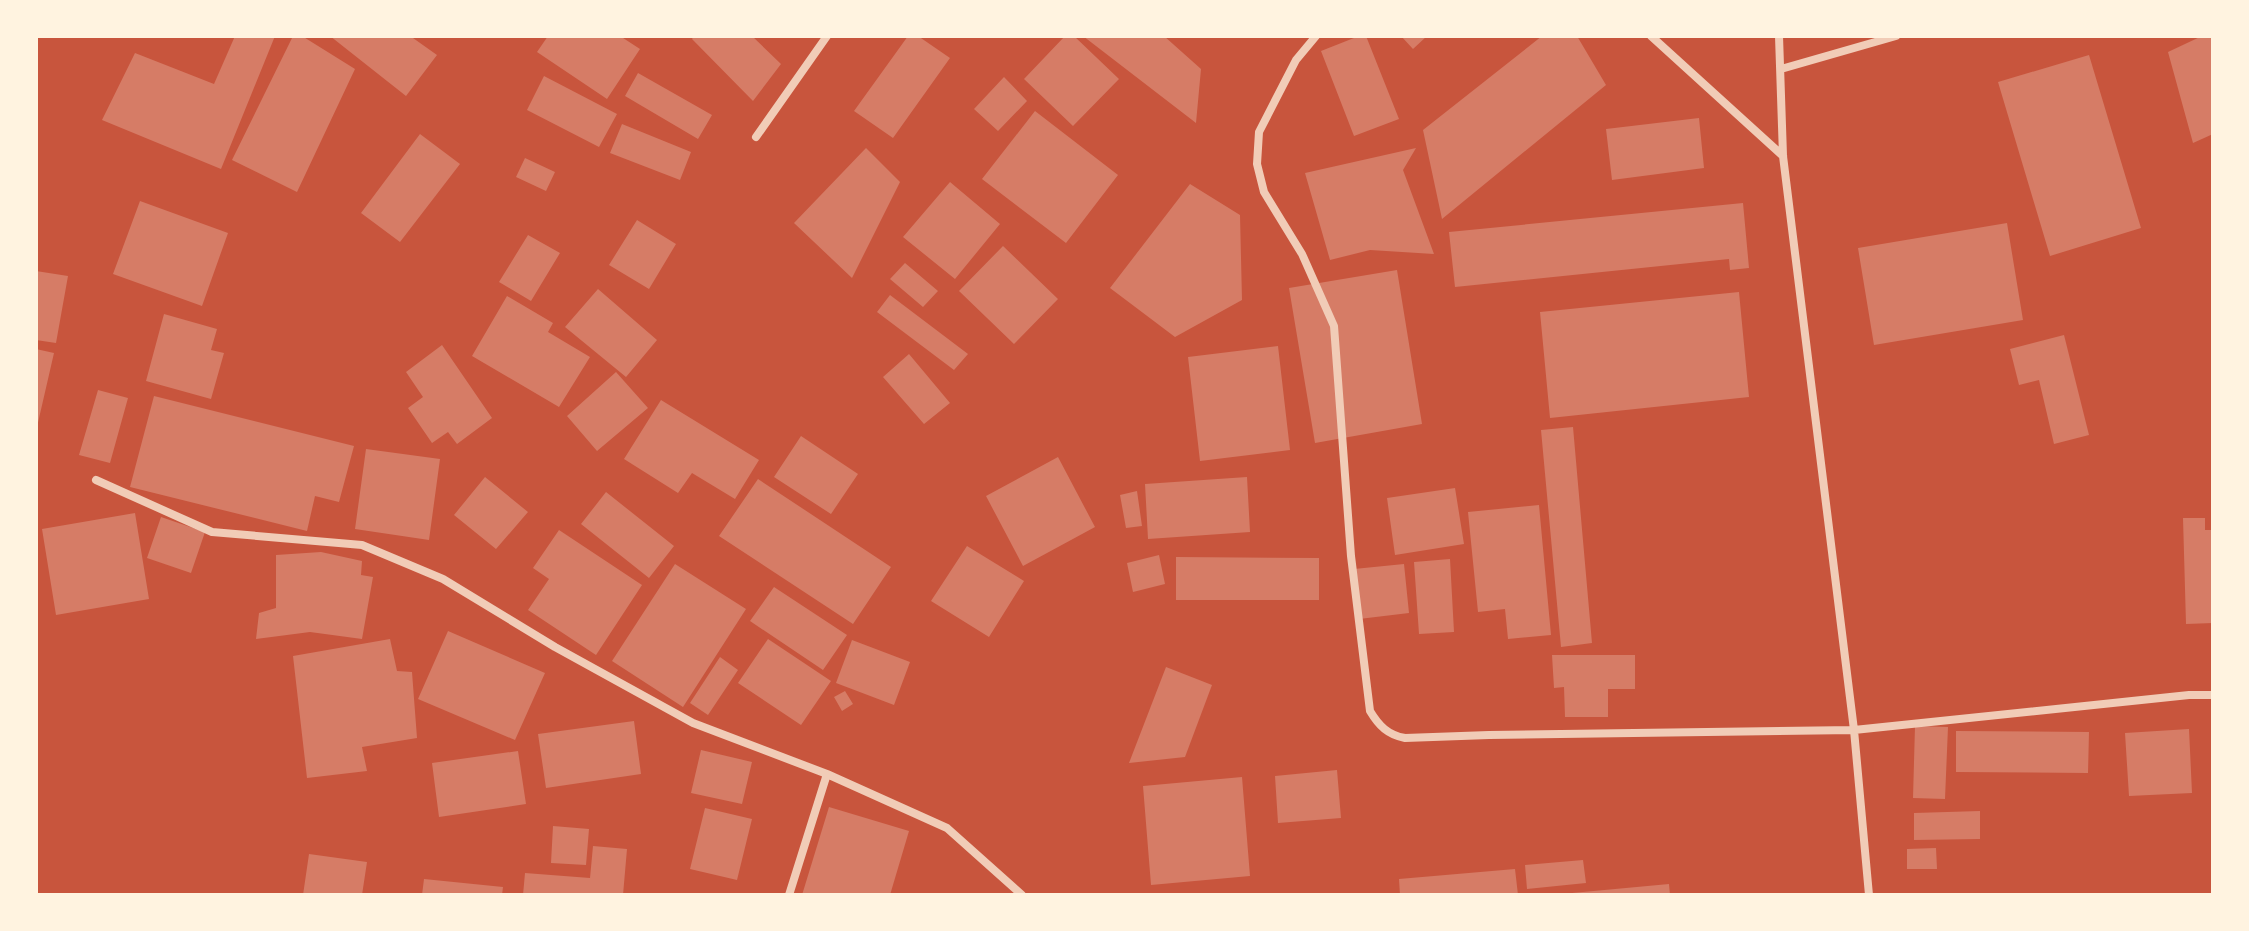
<svg xmlns="http://www.w3.org/2000/svg" width="2249" height="931" font-family="Merriweather,serif">
	<rect width="100%" height="100%" fill="#c8553d"/>
	<path fill="#d67c66" d="M235,36H275L221,169L102,120L135,53L214,84Z
		M293,36H302L355,69L297,192L232,160Z
		M330,36H414L413,38L437,55L406,96Z
		M548,36H620L640,49L607,99L537,52Z
		M694,36H752L781,64L753,101L692,39Z
		M908,36H918L950,58L893,138L854,111Z
		M1065,36H1074L1119,79L1073,126L1024,79Z
		M1083,36H1164L1201,69L1196,123Z
		M1359,36H1366L1399,119L1354,136L1321,51Z
		M1401,36H1427L1413,49Z
		M1542,36H1577L1606,85L1442,219L1423,130Z
		M2202,36H2213V134L2193,143L2168,52Z
		M2089,55L2141,228L2050,256L1998,82Z
		M638,73L712,115L698,139L625,96Z
		M544,76L617,114L599,147L527,110Z
		M1004,77L1027,101L998,131L974,109Z
		M1035,111L1118,175L1066,243L982,179Z
		M1699,118L1704,168L1612,180L1606,129Z
		M622,124L691,152L680,180L610,153Z
		M420,134L460,164L400,242L361,213Z
		M866,148L900,182L852,278L794,223Z
		M1416,148L1403,170L1434,254L1370,250L1330,260L1305,173Z
		M525,158L555,172L546,191L516,177Z
		M950,182L1000,224L955,279L903,237Z
		M1190,184L1240,215L1242,300L1175,337L1110,288Z
		M140,201L228,233L202,306L113,274Z
		M1743,203L1749,268L1730,270L1729,259L1455,287L1449,232Z
		M637,220L676,244L649,289L609,265Z
		M2007,223L2023,320L1874,345L1858,248Z
		M528,235L560,253L531,301L499,282Z
		M1003,246L1058,299L1014,344L959,291Z
		M905,263L938,291L923,307L890,279Z
		M1397,270L1422,424L1315,443L1289,288Z
		M36,271L68,276L56,343L36,340Z
		M598,289L657,340L626,377L565,327Z
		M1739,292L1749,397L1550,418L1540,312Z
		M890,295L968,354L954,370L877,312Z
		M507,296L553,323L548,332L590,357L559,407L472,356Z
		M164,314L217,329L211,350L224,353L211,399L146,381Z
		M2064,335L2089,435L2054,444L2039,380L2019,385L2010,349Z
		M442,345L492,418L457,444L448,432L432,443L408,408L423,397L406,372Z
		M1278,346L1290,450L1200,461L1188,357Z
		M36,349L54,353L37,427H36Z
		M909,354L950,403L924,424L883,377Z
		M616,372L648,408L597,451L567,416Z
		M98,390L128,398L110,463L79,455Z
		M154,396L354,446L339,502L315,496L307,531L130,487Z
		M661,400L759,460L735,499L692,473L678,493L624,459Z
		M1573,427L1592,643L1561,647L1541,430Z
		M801,436L858,474L831,514L774,477Z
		M366,449L440,459L429,540L355,529Z
		M1058,457L1095,527L1023,566L986,496Z
		M485,477L528,512L496,549L454,515Z
		M1247,477L1250,532L1148,539L1145,484Z
		M758,479L891,567L853,624L719,536Z
		M1455,488L1464,544L1395,555L1387,498Z
		M1137,491L1142,526L1126,528L1120,495Z
		M606,492L674,546L649,578L581,524Z
		M1539,505L1551,635L1508,639L1505,609L1478,612L1468,512Z
		M135,513L149,599L56,615L42,529Z
		M161,517L205,532L191,573L147,558Z
		M2183,518H2205V530H2213V623L2186,624Z
		M559,530L642,585L596,655L528,610L549,579L533,568Z
		M967,546L1024,581L989,637L931,601Z
		M321,552L362,561L361,575L373,577L362,639L310,632L256,639L259,613L276,608V555Z
		M1159,555L1165,584L1133,592L1127,563Z
		M1176,557L1319,558V600H1176Z
		M1450,559L1454,632L1419,634L1414,562Z
		M675,564L746,609L683,707L612,661Z
		M1404,564L1409,613L1359,619L1354,569Z
		M774,587L847,635L823,670L750,621Z
		M448,631L545,673L515,740L418,699Z
		M390,639L397,671L412,672L417,738L362,747L367,771L307,778L293,656Z
		M768,639L831,681L801,725L738,683Z
		M852,640L910,662L894,705L836,683Z
		M1552,655H1635V689H1608V717H1565L1564,687L1554,688Z
		M720,657L738,670L708,715L690,703Z
		M1166,667L1212,685L1185,757L1129,763Z
		M845,691L853,704L842,711L834,697Z
		M634,721L641,774L546,788L538,734Z
		M1915,726L1948,727L1945,799L1913,798Z
		M2189,729L2192,793L2129,796L2125,733Z
		M1956,731L2089,732L2088,773L1956,772Z
		M701,750L752,762L742,804L691,793Z
		M518,751L526,804L439,817L432,763Z
		M1337,770L1341,818L1278,823L1275,776Z
		M1242,777L1250,876L1151,885L1143,786Z
		M829,807L909,831L890,895H802Z
		M705,808L752,819L737,880L690,869Z
		M1980,811V839L1914,840V813Z
		M553,826L589,829L586,865L551,863Z
		M593,846L627,849L623,895H523L525,873L590,878Z
		M1936,848L1937,869H1907V849Z
		M309,854L367,862L362,895H303Z
		M1583,860L1586,883L1527,889L1525,865Z
		M1515,869L1518,895H1400L1399,879Z
		M424,879L503,887L502,895H422Z
		M1669,884L1670,895H1572V893Z"/>
	<g fill="none" stroke-linecap="round" stroke-linejoin="round">
		<path stroke="#f1ccb7" stroke-width="8" d="M1316,36L1296,60L1259,132L1257,164L1264,192L1302,254L1334,326L1351,556L1370,711C1379,726 1388,735 1405,738L1489,735L1854,730L2189,695H2213
			M1651,36L1783,156
			M1779,36L1783,156L1854,730L1869,895
			M1781,69L1896,36
			M756,137L827,36
			M96,480L212,532L362,545L443,579L555,647L693,723L827,774L947,828L1022,895
			M789,895L827,774"/>
	</g>
	<rect width="2249" height="931" fill="none" stroke="#fff3e0" stroke-width="76"/>
</svg>
